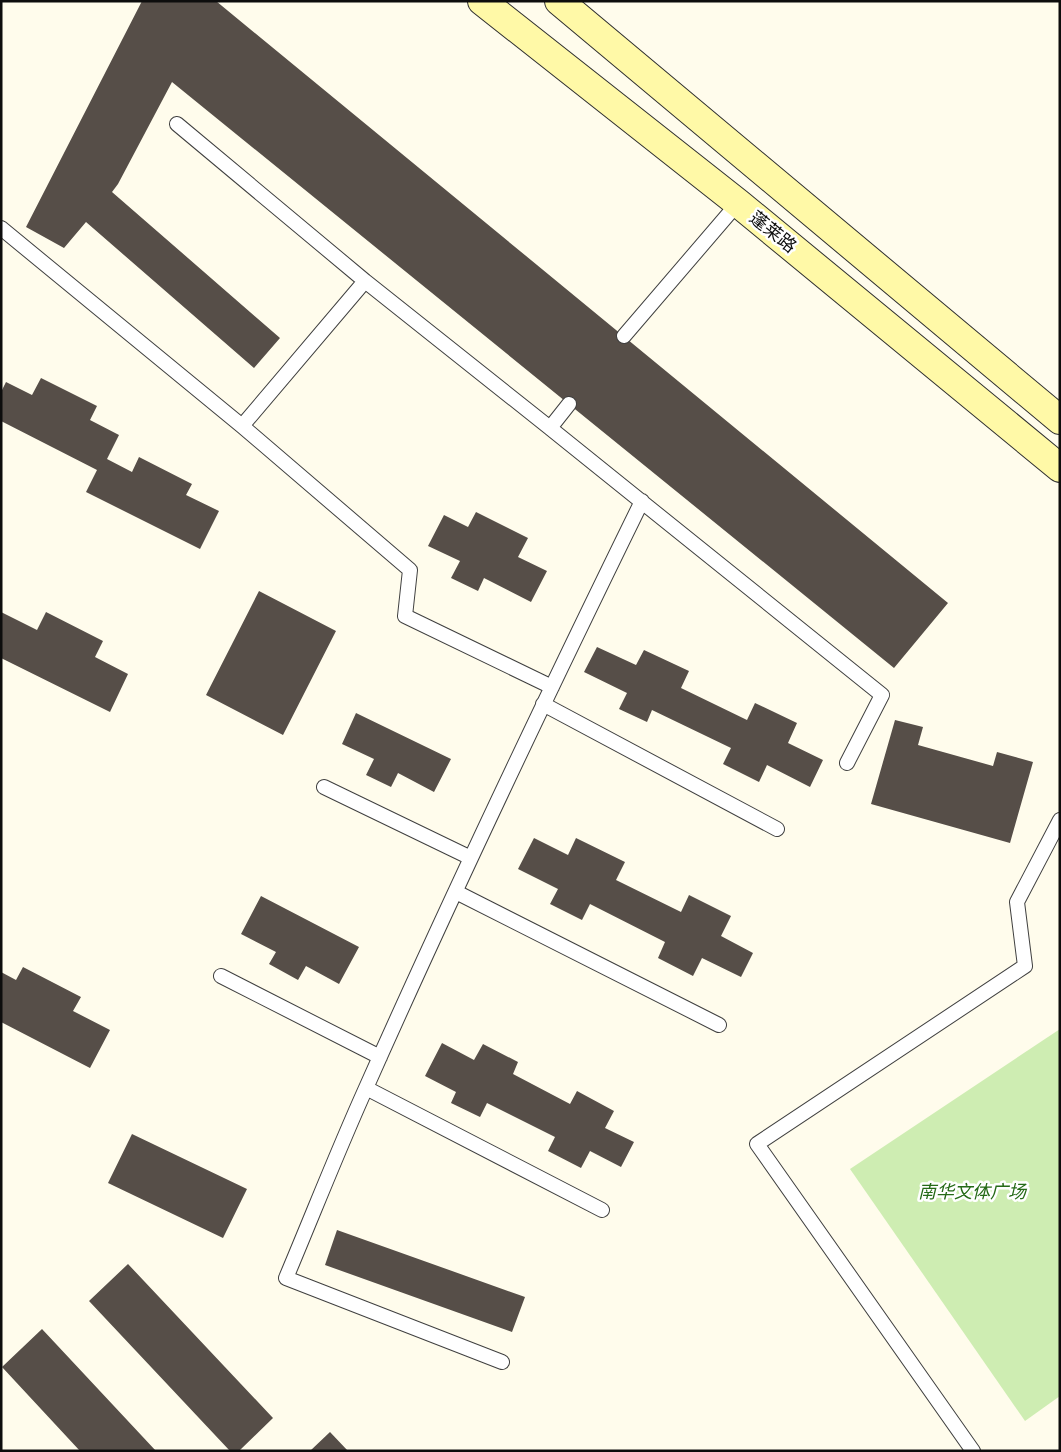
<svg xmlns="http://www.w3.org/2000/svg" width="1061" height="1452" font-family="'Times New Roman','Noto Sans SC',serif">
	<rect width="100%" height="100%" fill="#fffcec"/>
	<path fill="#ceedb2" d="M1060,1029V1396L1025,1421L850,1169Z"/>
	<path fill="#564e48" d="M142,1H216L948,603L894,668L172,82L118,184L112,192L280,338L254,368L86,222L64,248L26,227Z
		M41,378L97,406L90,420L119,435L107,459L132,472L139,457L192,484L186,495L219,511L200,549L86,492L97,470L1,421V392L6,382L32,395Z
		M476,512L528,538L518,557L547,571L531,602L484,578L478,591L451,578L460,561L428,546L444,515L468,527Z
		M259,591L336,631L283,735L206,695Z
		M1,612L37,630L46,612L103,641L95,657L128,674L110,712L1,658Z
		M597,647L636,665L644,650L689,671L681,688L747,720L755,703L797,723L788,743L823,760L810,787L767,765L759,782L723,764L731,748L652,710L647,722L619,709L627,693L584,672Z
		M356,713L451,759L434,792L398,773L391,787L366,775L374,759L342,744Z
		M895,720L923,727L918,745L993,766L997,752L1033,762L1010,843L871,804Z
		M534,838L568,855L576,838L625,862L616,880L681,912L689,895L731,916L721,936L753,953L741,977L702,958L693,976L658,958L665,942L590,904L582,920L550,904L558,889L518,869Z
		M261,896L359,947L339,984L306,966L298,980L269,964L276,952L241,934Z
		M23,967L81,997L73,1011L110,1030L90,1068L1,1022V972L16,980Z
		M442,1043L474,1060L483,1044L518,1062L513,1074L570,1104L577,1091L614,1111L605,1128L634,1142L621,1167L590,1151L581,1168L548,1151L555,1137L487,1103L480,1117L451,1103L456,1092L425,1076Z
		M132,1134L247,1189L223,1238L108,1183Z
		M337,1230L525,1297L512,1332L325,1265Z
		M128,1264L273,1418L239,1451H230L89,1301Z
		M42,1329L156,1451H80L2,1367Z
		M330,1432L348,1451H310Z"/>
	<g fill="none" stroke-linecap="round" stroke-linejoin="round">
		<defs>
			<path id="lane" d="M177,124L365,281L550,428
				M1,228L242,426L410,570L405,616L552,687
				M624,336L738,203
				M569,404L550,428L882,695L847,763
				M242,426L365,281
				M543,704L777,829
				M324,787L471,858
				M456,892L719,1025
				M221,976L380,1057
				M366,1088L602,1210
				M502,1362L286,1278C313,1214 338,1150 366,1088C454,890 547,695 642,501
				M973,1451L757,1144L1025,966L1017,902L1060,820"/>
			<path id="secondary" d="M482,1L738,203L1060,468
				M559,1L1060,420"/>
		</defs>
		<use href="#lane" stroke="#404040" stroke-width="16"/>
		<use href="#secondary" stroke="#2f2f2f" stroke-width="30"/>
		<use href="#lane" stroke="#fff" stroke-width="14"/>
		<use href="#secondary" stroke="#fff9a7" stroke-width="28"/>
	</g>
	<g text-anchor="middle" stroke-width="5" stroke-linejoin="round" paint-order="stroke">
		<g font-size="18" fill="#0d0d0d" stroke="#fff">
			<text transform="translate(773 232) rotate(39)" y="6">蓬莱路</text>
		</g>
		<g font-size="18" font-style="italic" fill="#256a17" stroke="#fff">
			<text x="972" y="1198">南华文体广场</text>
		</g>
	</g>
	<rect width="1061" height="1452" fill="none" stroke="#0d0d0d" stroke-width="5"/>
</svg>
